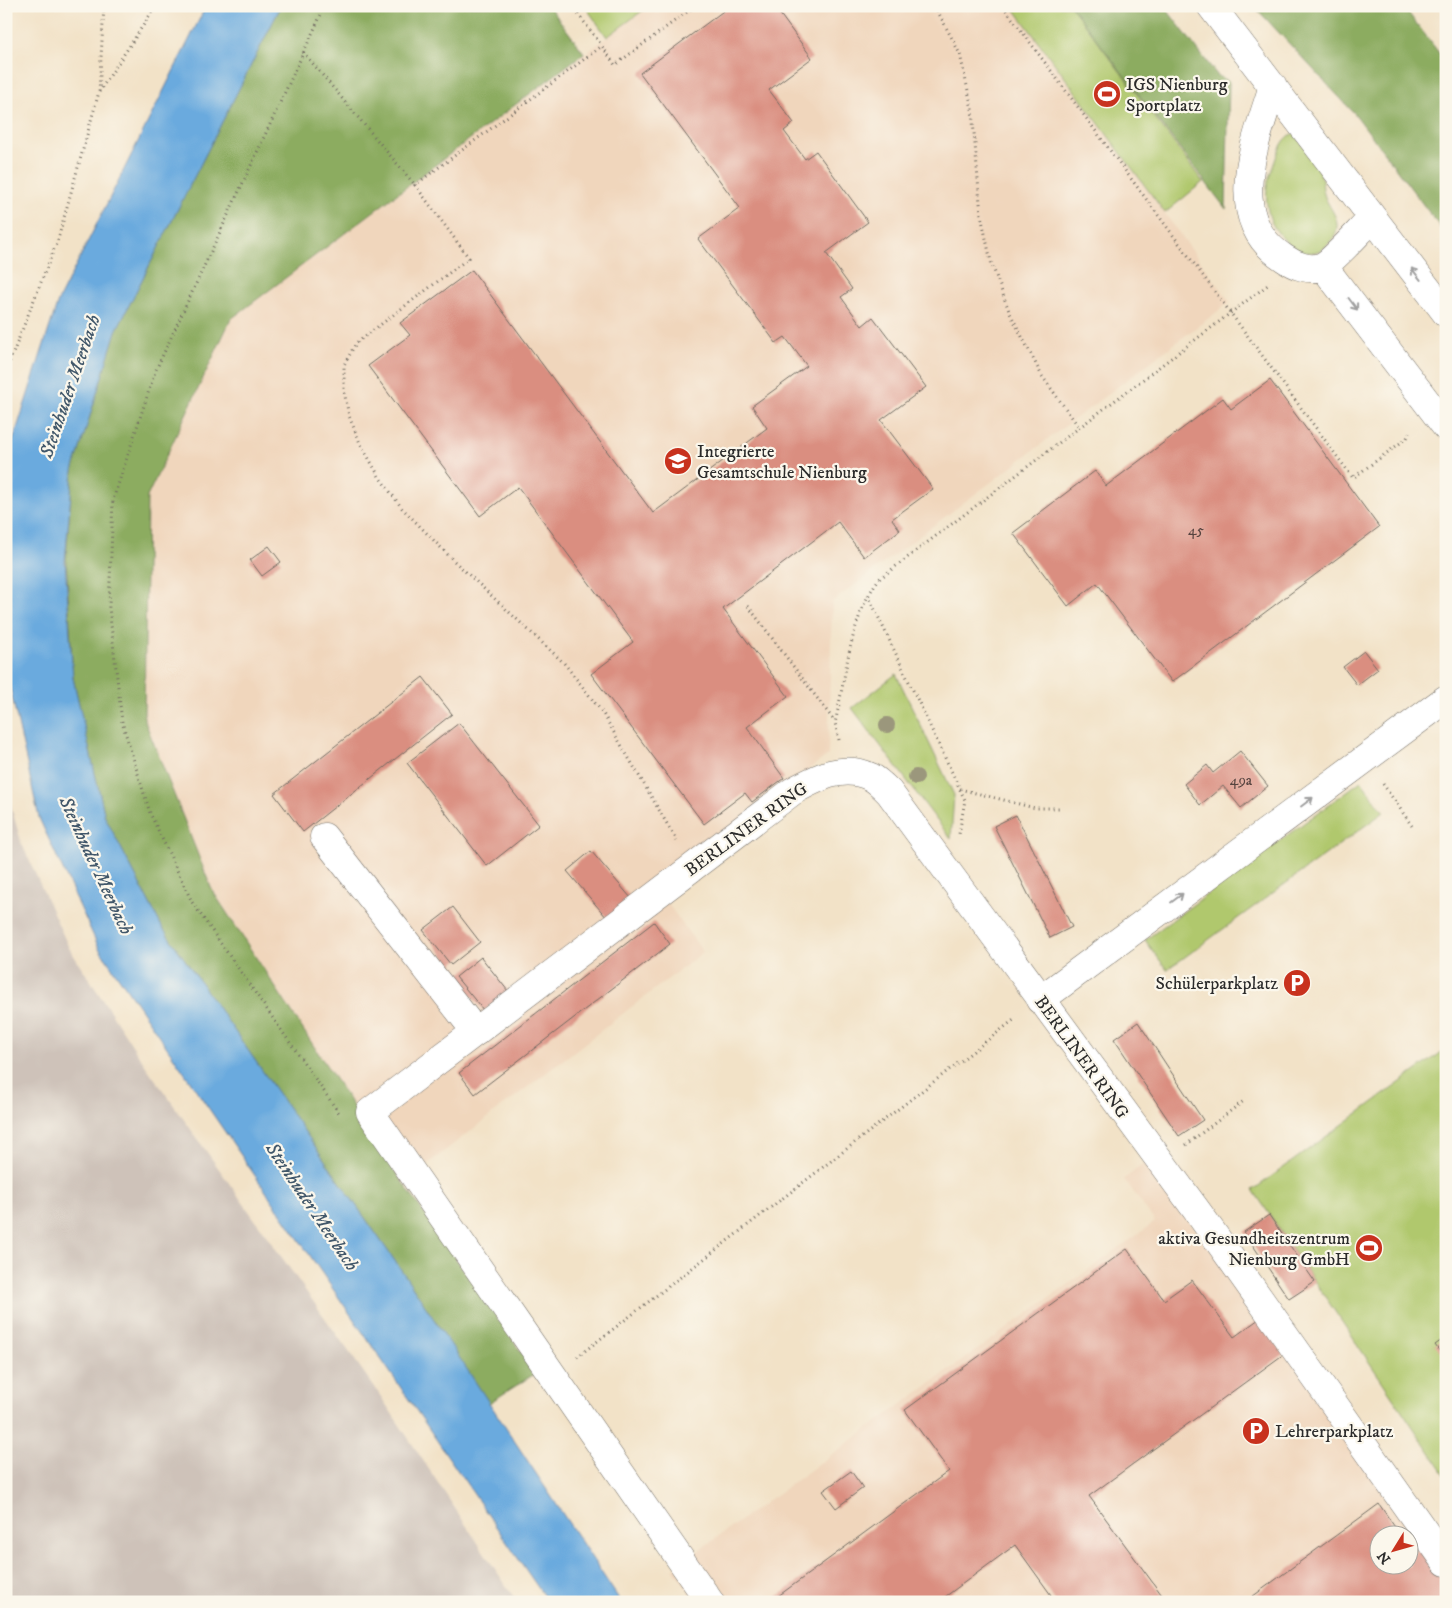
<svg xmlns="http://www.w3.org/2000/svg" width="1452" height="1608" font-family="'IM FELL DW Pica',serif">
	<rect width="100%" height="100%" fill="#fbf7ec"/>
	<filter id="ink" filterUnits="userSpaceOnUse"><feTurbulence type="fractalNoise" baseFrequency=".02" numOctaves="2"/><feDisplacementMap in="SourceGraphic" scale="10" xChannelSelector="R" yChannelSelector="G"/><feConvolveMatrix kernelMatrix="1 2 1 2 8 2 1 2 1" color-interpolation-filters="sRGB"/></filter>
	<filter id="wash" filterUnits="userSpaceOnUse"><feTurbulence type="fractalNoise" baseFrequency=".0096" numOctaves="4" result="noise"/><feDisplacementMap in="SourceGraphic" scale="20" xChannelSelector="R" yChannelSelector="G"/><feGaussianBlur stdDeviation="1.12" result="paint"/><feColorMatrix in="noise" values="0 0 0 0 0 0 0 0 0 0 0 0 0 0 0 0 0 1.4 0 .05"/><feComposite in="paint" operator="in"/></filter>
	<g filter="url(#wash)">
		<rect width="100%" height="100%" fill="#f2e2c7"/>
		<path fill="#f0d6bc" fill-rule="evenodd" d="M649,6H1012L1230,302L832,602L828,755L654,885L703,952L403,1183L212,889L144,719L147,497L231,319Z
			M1145,1163L1446,1562V1602H696L673,1569L1155,1222L1124,1179ZM1380,1536H1410V1566H1380Z"/>
		<path fill="#cec2b9" d="M6,788L21,842L69,948L145,1065L379,1394L517,1602H6Z"/>
		<path fill="#b0c86d" stroke="#6e7a4c" d="M585,6H649L607,37Z
			M1012,6H1071L1203,182L1165,213Z
			M1294,133C1303,145 1317,159 1321,175C1323,182 1322,190 1325,197C1329,207 1337,215 1337,225C1337,233 1334,237 1330,242C1311,267 1280,242 1271,221C1265,206 1265,186 1271,172C1276,159 1280,139 1294,133Z
			M896,674L954,795L951,839L852,708Z
			M1361,781L1384,812L1167,970L1145,940Z
			M1446,1049V1476L1253,1190Z"/>
		<path fill="#8cac60" stroke="#5c6c46" d="M281,6H549L584,53L231,319L147,497L144,719L212,890L403,1183L536,1373L489,1403L404,1274L162,927L105,817L73,678L66,557L73,471L116,331Z
			M1071,6H1164L1217,75L1229,82L1226,209Z
			M1254,6H1403L1446,62V235L1355,114Z"/>
		<path fill="#6aaade" stroke="#4a6a84" d="M206,6H281L116,331L73,471L65,561L73,678L105,817L162,927L404,1274L621,1602H548L100,950L39,818L9,683L6,650V480L9,453L58,301Z"/>
		<g id="blocks">
			<path fill="#da8e80" d="M730,6H774L812,58L769,90L794,123L784,131L805,159L816,151L868,222L826,253L852,289L841,297L862,326L873,317L926,387L881,420L933,489L892,519L900,530L864,557L838,522L723,609L788,696L747,727L784,778L752,802L745,793L704,824L591,674L633,642L518,487L480,516L368,366L410,335L400,323L472,270L653,513L767,428L752,406L807,366L785,337L776,343L698,239L740,208L640,73Z
				M1270,380L1379,527L1172,682L1097,583L1068,606L1013,533L1095,471L1106,486L1223,398L1231,409Z
				M269,546L281,562L262,576L250,560Z
				M1364,651L1378,669L1357,685L1343,667Z
				M423,677L452,714L303,832L274,794Z
				M459,723L539,825L487,866L407,763Z
				M1240,751L1268,786L1241,808L1223,786L1200,805L1184,784L1207,765L1213,773Z
				M1016,815L1072,927L1050,938L994,826Z
				M591,851L631,898L607,918L567,871Z
				M453,907L480,942L451,965L423,930Z
				M654,922L670,944L475,1094L459,1073Z
				M481,957L508,991L484,1011L456,977Z
				M1138,1022L1203,1120L1179,1136L1114,1039Z
				M1269,1215L1315,1282L1289,1299L1244,1232Z
				M1127,1249L1164,1300L1192,1280L1234,1337L1259,1319L1284,1354L1089,1496L1167,1602H1056L1015,1545L938,1602H770L949,1471L905,1410Z
				M1446,1337V1360L1435,1345Z
				M851,1471L863,1488L836,1508L823,1491Z
				M1379,1504L1401,1536H1380V1566H1410V1547L1414,1553L1424,1545L1446,1575V1602H1245Z"/>
		</g>
	</g>
	<g filter="url(#ink)">
		<use href="#blocks" fill-opacity="0" stroke="#716b62" stroke-width="1"/>
		<g fill="none" stroke-linecap="round" stroke-linejoin="round">
			<defs>
				<path id="minor" d="M1211,6L1373,218C1363,227 1333,261 1323,266C1310,272 1294,265 1284,258C1222,218 1256,141 1273,86
					M1373,218L1446,313
					M1323,266L1446,427
					M324,837L476,1032
					M1040,1000L1446,699
					M710,1602L370,1112L793,791C817,778 843,763 871,777C877,780 884,787 889,792L1200,1215L1446,1562"/>
			</defs>
			<use href="#minor" stroke="#716b62" stroke-width="29"/>
			<path stroke="#716b62" stroke-width="3" stroke-dasharray="1 4" stroke-linecap="butt" d="M325,6L155,372L113,500L109,607L122,722L150,813L192,902L339,1113
				M572,6L602,46
				M935,6L960,54L972,109L981,215L991,262L1009,311L1042,376L1079,427
				M1003,6L1353,478L1407,438L1410,431
				M303,52L415,185
				M99,92L156,6
				M6,371L58,239L99,92L104,6
				M868,595L965,800L959,834
				M748,606L835,722
				M839,740L835,723C846,676 850,617 879,579L1269,284
				M1383,784L1412,826
				M960,789L1035,808H1060
				M677,841L602,712L564,663L454,561L402,508L380,478L360,443L349,416L344,391V365L356,343L469,258L415,185L602,46L615,65L695,6
				M1186,1145L1245,1100
				M577,1357L1015,1019"/>
			<use href="#minor" stroke="#fff" stroke-width="28"/>
		</g>
		<g fill="#9b977c">
			<circle cx="887" cy="725" r="8"/>
			<circle cx="916" cy="777" r="8"/>
		</g>
		<defs><path id="oneway-shaft" d="M-6 0H5M1.5-3L5.5 0L1.5 3" fill="none" stroke-width="1.6" stroke-linecap="round" stroke-linejoin="round" transform="scale(1.25)"/></defs>
		<g stroke="#a0a0a0">
			<use href="#oneway-shaft" transform="translate(1416 274) rotate(-128)"/>
			<use href="#oneway-shaft" transform="translate(1353 304) rotate(53)"/>
			<use href="#oneway-shaft" transform="translate(1307 802) rotate(-37)"/>
			<use href="#oneway-shaft" transform="translate(1177 898) rotate(-37)"/>
		</g>
	</g>
	<defs>
		<symbol id="stadium-disc" viewBox="-11 -11 22 22"><circle r="9.5" fill="#c8321e" stroke="#fbf7ec"/><path d="M0-5a6.5 5 0 1 0 0 10a6.5 5 0 1 0 0-10ZM-3.5-1.8h7v3.6h-7Z" fill="#fff"/></symbol>
		<symbol id="school-disc" viewBox="-11 -11 22 22"><circle r="9.5" fill="#c8321e" stroke="#fbf7ec"/><path d="M0-5L7-2L0 1L-7-2ZM-4 1L0 2.5L4 1V4Q0 6-4 4Z" fill="#fff"/></symbol>
		<symbol id="parking-disc" viewBox="-11 -11 22 22"><circle r="9.5" fill="#c8321e" stroke="#fbf7ec"/><path d="M-3.5-5.5H1a3.5 3.5 0 0 1 0 7H-1V5.5H-3.5ZM-1-3.4V-.6H.8a1.4 1.4 0 0 0 0-2.8Z" fill="#fff"/></symbol>
	</defs>
	<g fill-rule="evenodd">
		<use href="#stadium-disc" x="1091" y="78" width="32" height="32"/>
		<use href="#school-disc" x="662" y="445" width="32" height="32"/>
		<use href="#parking-disc" x="1281" y="967" width="32" height="32"/>
		<use href="#stadium-disc" x="1353" y="1232" width="32" height="32"/>
		<use href="#parking-disc" x="1240" y="1415" width="32" height="32"/>
	</g>
	<g text-anchor="middle" stroke-width="4.5" stroke-linejoin="round" paint-order="stroke">
		<g font-size="15" fill="#574440">
			<text x="1196" y="535">45</text>
			<text x="1241" y="785">49a</text>
		</g>
		<g font-size="18" fill="#2b2b2b" stroke="#fbf7ec" text-anchor="start">
			<text x="1126" y="90">IGS Nienburg<tspan x="1126" dy="21">Sportplatz</tspan></text>
			<text x="697" y="457">Integrierte<tspan x="697" dy="21">Gesamtschule Nienburg</tspan></text>
			<text x="1278" y="989" text-anchor="end">Schülerparkplatz</text>
			<text x="1350" y="1244" text-anchor="end">aktiva Gesundheitszentrum<tspan x="1350" dy="21">Nienburg GmbH</tspan></text>
			<text x="1275" y="1437">Lehrerparkplatz</text>
		</g>
		<g font-size="18" fill="#2b2b2b" stroke="#fbf7ec">
			<text transform="translate(746 829) rotate(-36)" y="6">BERLINER RING</text>
			<text transform="translate(1082 1057) rotate(54)" y="6">BERLINER RING</text>
		</g>
		<g font-size="19" font-style="italic" fill="#41576a" stroke="#fbf7ec">
			<text transform="translate(69 386) rotate(-71)" y="7">Steinhuder Meerbach</text>
			<text transform="translate(97 865) rotate(65)" y="7">Steinhuder Meerbach</text>
			<text transform="translate(313 1206) rotate(56)" y="7">Steinhuder Meerbach</text>
		</g>
	</g>
	<rect width="1452" height="1608" fill="none" stroke="#fbf7ec" stroke-width="25"/>
	<g transform="translate(1394 1550) rotate(233)"><circle r="24" fill="#fbf7ec" stroke="#a8a59f"/>
	<path d="M0-4L9 19L0 12L-9 19Z" fill="#c8321e"/>
	<text y="-8" font-size="14" font-weight="bold" text-anchor="middle" fill="#2b2b2b">N</text>
	</g>
</svg>
